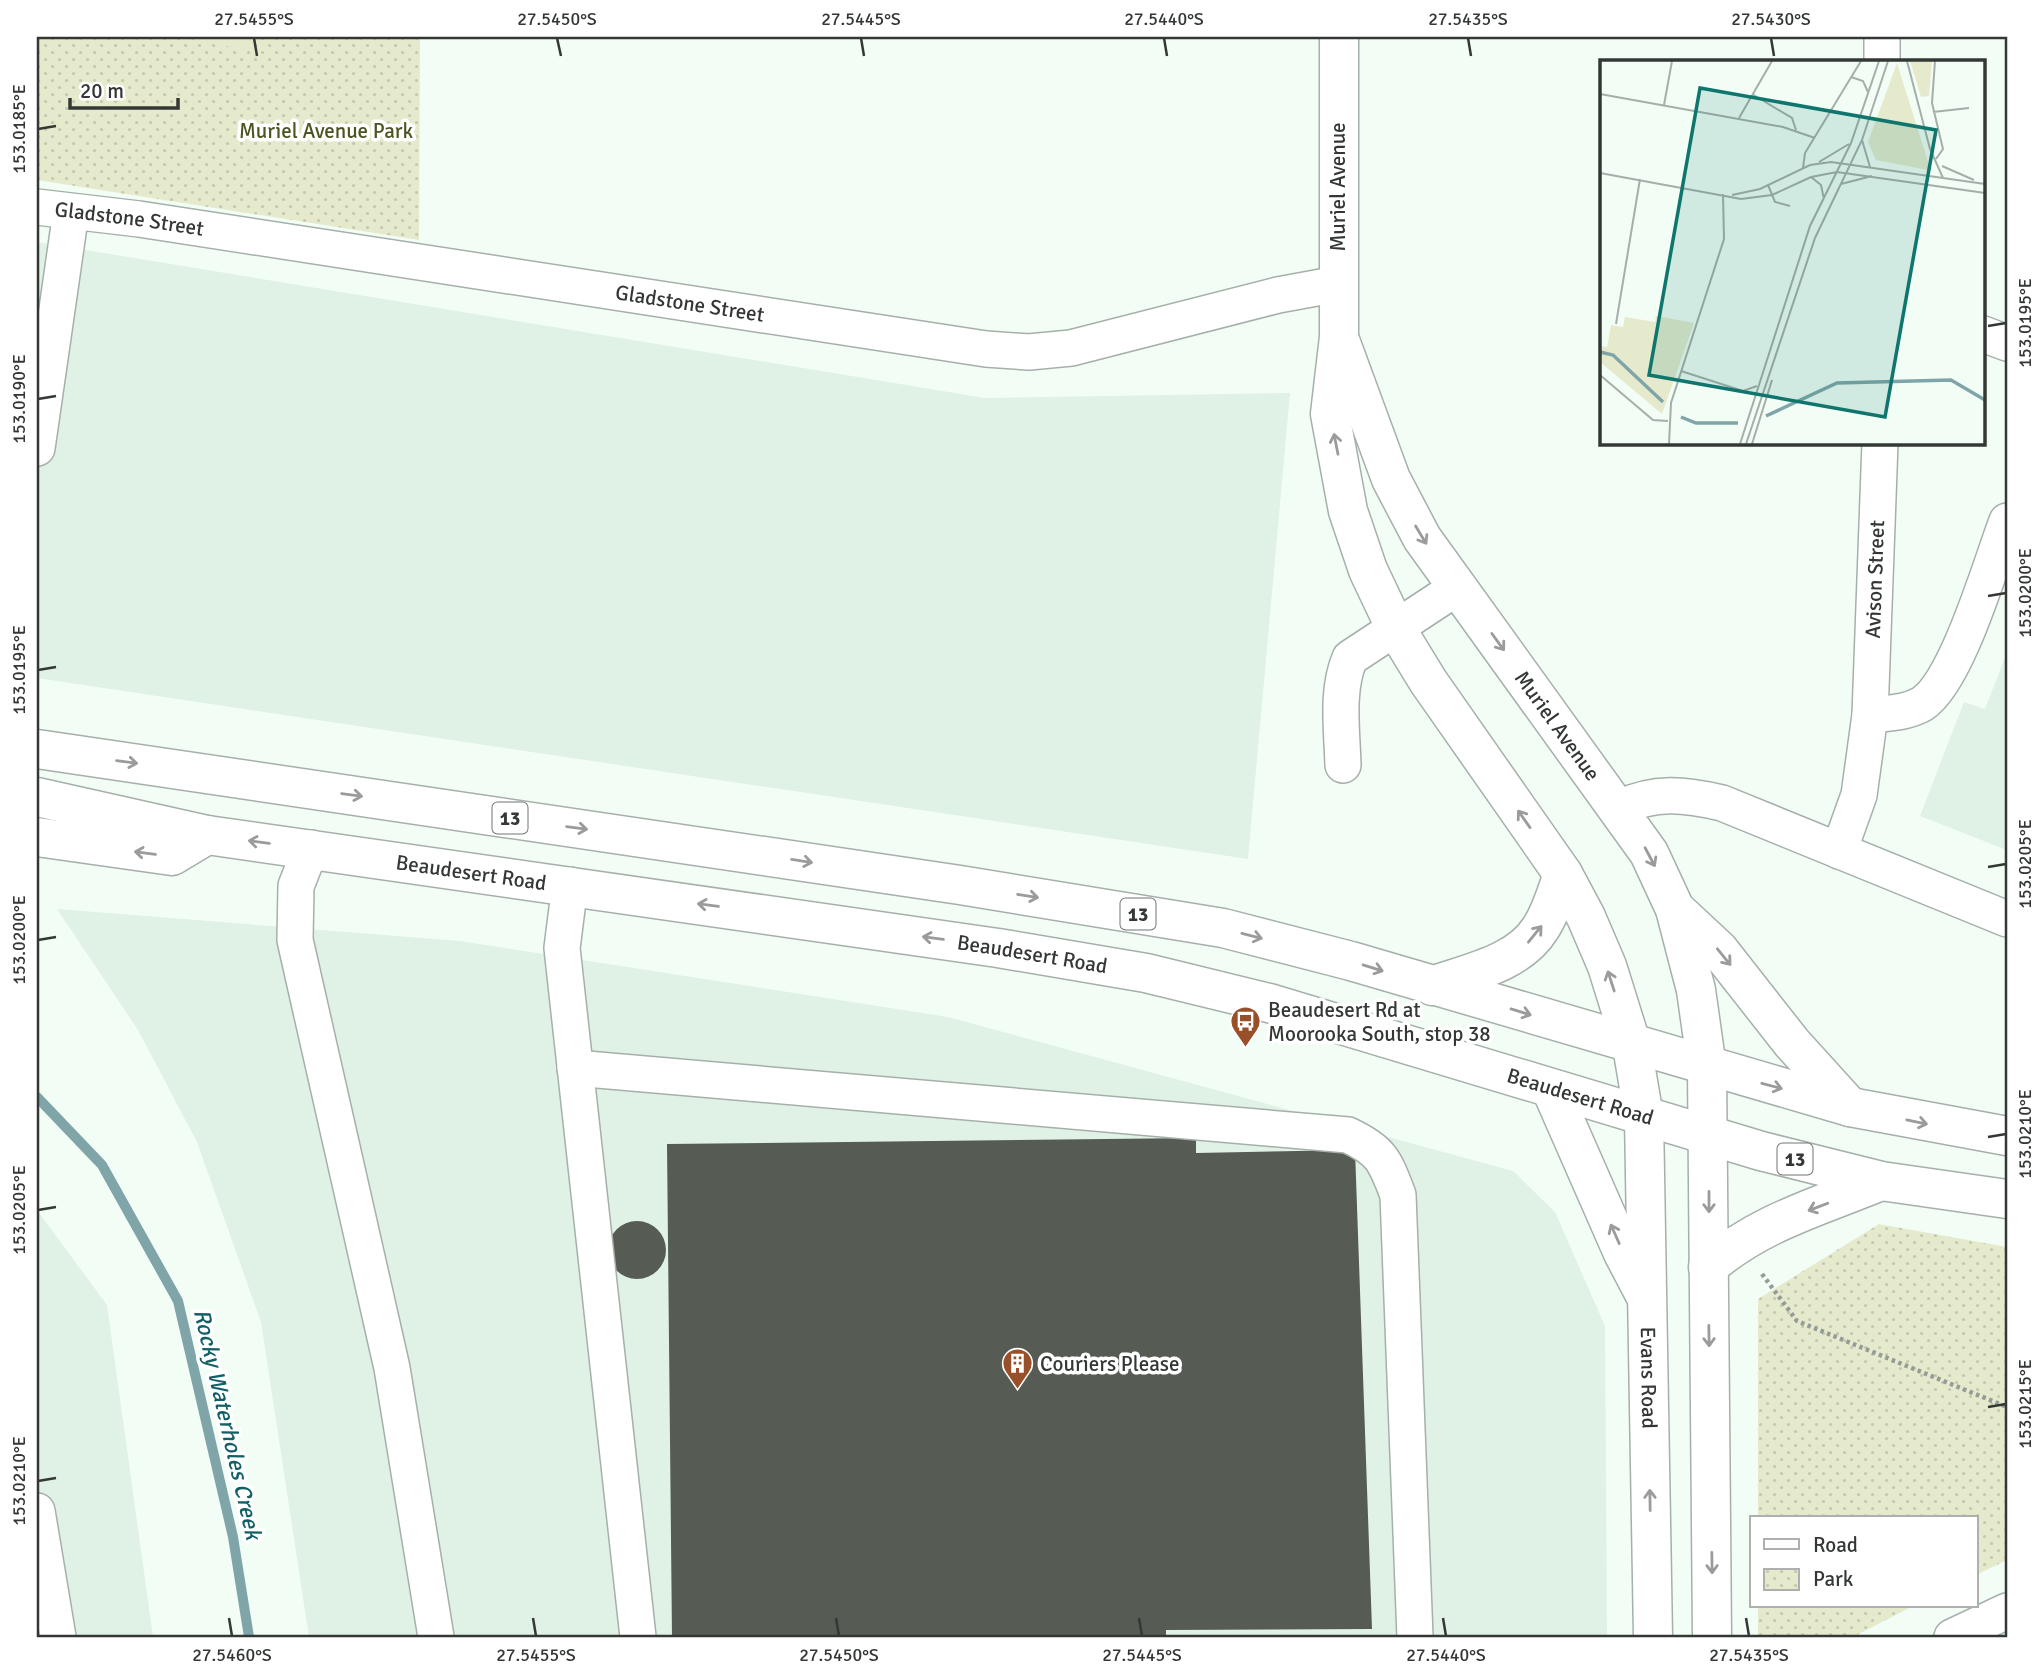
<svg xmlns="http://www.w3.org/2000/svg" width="2044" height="1674" font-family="Signika,sans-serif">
	<defs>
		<pattern id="park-dots" width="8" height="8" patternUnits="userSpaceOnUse" patternTransform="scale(1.75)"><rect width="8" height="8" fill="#e6eacd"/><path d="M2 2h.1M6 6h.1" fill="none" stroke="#c6c9b1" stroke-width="1.8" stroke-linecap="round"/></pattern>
	</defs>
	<rect width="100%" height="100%" fill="#f2fdf6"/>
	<path fill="#e0f1e6" d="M37,242L985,398L1290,393L1248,859L37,678Z
		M2007,652V850L1920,816L1964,702L1985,709Z
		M57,909L460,941L948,1017L1513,1171L1555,1212L1605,1326L1607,1637H309L261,1322L197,1142L138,1030Z
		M37,1210L107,1305L153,1637H37Z"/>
	<path fill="url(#park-dots)" d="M37,37H420L419,240L37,180Z
		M1879,1224L2007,1247V1560L1976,1575V1518H1758V1299Z
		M1758,1606H1913L1853,1637H1758Z"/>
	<path fill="#e6eacd" d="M195,37H254L252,50L194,41Z"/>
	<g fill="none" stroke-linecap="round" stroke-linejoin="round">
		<path stroke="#80a5a9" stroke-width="10" d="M37,1097L102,1165L178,1301L233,1537L249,1637"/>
	</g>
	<path fill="#565b53" d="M1196,1138V1153L1355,1150L1372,1629L1166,1630V1637H672L667,1144Z
		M608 1250a29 29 0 1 1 58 0a29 29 0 1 1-58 0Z"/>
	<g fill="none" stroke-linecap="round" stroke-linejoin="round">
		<defs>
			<g id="minor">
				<path d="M1882,37V61"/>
				<path id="s1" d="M37,207L139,219L986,349L1029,352L1071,348L1278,295L1338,284"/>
				<path d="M1983,334L2007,343"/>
				<path d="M37,448L71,212"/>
				<path d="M1870,715C1888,713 1906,713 1922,704C1957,682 1991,563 2007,521"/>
				<path d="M1343,765C1342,730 1336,690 1350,658L1458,587"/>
				<path d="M1619,808C1655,791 1684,794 1722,803L2007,919"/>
				<path d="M311,848L296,886L295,940L392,1368L436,1637"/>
				<path id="s2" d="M1839,851L1859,795L1870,715L1880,443"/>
				<path d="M570,885L562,948L638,1637"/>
				<path d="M575,1068L1348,1135C1382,1151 1385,1161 1398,1195L1415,1637"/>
				<path d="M37,1511L58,1637"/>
				<path d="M1952,1637L2007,1611"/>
			</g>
			<g id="major">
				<path id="s3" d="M1339,37V337L1330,414L1348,511L1368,570L1395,627L1428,681L1563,874L1586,917L1607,966L1632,1046L1644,1117L1653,1637"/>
				<path id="s4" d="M1341,343L1391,479L1422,538L1649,853L1675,909L1696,990L1707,1068L1712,1637"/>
				<path d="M1432,986C1468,973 1518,964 1540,929C1551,913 1556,893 1563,874"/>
				<path d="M1708,1267C1760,1222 1818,1207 1881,1181"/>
			</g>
			<g id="highway">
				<path d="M37,749L960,885L1223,928L1351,961L1850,1107L2007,1136"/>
				<path id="s5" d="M37,797L207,835L998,948L1146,973L1269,1003L1761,1151L1881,1181L2007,1199"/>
				<path d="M37,837L172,856L207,835"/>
				<path d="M1675,909L1719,950L1792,1043L1850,1107"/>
				<path d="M1551,1089L1623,1253L1645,1295"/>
			</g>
		</defs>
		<use href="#minor" stroke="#a6b0aa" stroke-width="38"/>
		<use href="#major" stroke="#a6b0aa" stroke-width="41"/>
		<use href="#highway" stroke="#a6b0aa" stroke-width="41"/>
		<path stroke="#949c97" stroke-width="4.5" stroke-dasharray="3.5 3.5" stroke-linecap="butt" d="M1762,1274L1797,1321L2007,1407"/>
		<use href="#minor" stroke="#fff" stroke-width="35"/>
		<use href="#major" stroke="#fff" stroke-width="38"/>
		<use href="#highway" stroke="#fff" stroke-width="38"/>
	</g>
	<defs><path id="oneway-shaft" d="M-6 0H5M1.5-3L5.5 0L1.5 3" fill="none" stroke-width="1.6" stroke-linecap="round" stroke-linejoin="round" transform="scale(1.75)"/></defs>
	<g stroke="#9a9c9a">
		<use href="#oneway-shaft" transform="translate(1336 444) rotate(-101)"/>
		<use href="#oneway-shaft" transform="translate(1421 535) rotate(59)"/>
		<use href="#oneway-shaft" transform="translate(1498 642) rotate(54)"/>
		<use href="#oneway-shaft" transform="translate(127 762) rotate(8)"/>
		<use href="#oneway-shaft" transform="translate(352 795) rotate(8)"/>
		<use href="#oneway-shaft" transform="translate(1524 819) rotate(-125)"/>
		<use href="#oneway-shaft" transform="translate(577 828) rotate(8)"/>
		<use href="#oneway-shaft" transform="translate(259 842) rotate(-173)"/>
		<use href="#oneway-shaft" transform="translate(145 853) rotate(-172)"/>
		<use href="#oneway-shaft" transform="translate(1650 857) rotate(62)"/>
		<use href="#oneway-shaft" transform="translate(802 861) rotate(9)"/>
		<use href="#oneway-shaft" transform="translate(1028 896) rotate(9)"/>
		<use href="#oneway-shaft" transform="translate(708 905) rotate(-172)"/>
		<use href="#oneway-shaft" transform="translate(1535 934) rotate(-51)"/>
		<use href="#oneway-shaft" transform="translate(1252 936) rotate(14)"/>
		<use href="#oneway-shaft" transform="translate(933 938) rotate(-172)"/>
		<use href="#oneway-shaft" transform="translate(1724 957) rotate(51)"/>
		<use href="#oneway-shaft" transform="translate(1373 968) rotate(17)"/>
		<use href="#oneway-shaft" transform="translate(1611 981) rotate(-108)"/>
		<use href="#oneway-shaft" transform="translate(1521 1012) rotate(17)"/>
		<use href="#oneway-shaft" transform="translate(1772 1086) rotate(15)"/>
		<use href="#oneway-shaft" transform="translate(1917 1122) rotate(12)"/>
		<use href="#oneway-shaft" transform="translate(1709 1202) rotate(90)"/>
		<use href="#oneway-shaft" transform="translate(1818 1207) rotate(159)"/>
		<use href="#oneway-shaft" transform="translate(1615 1234) rotate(-114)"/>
		<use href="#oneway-shaft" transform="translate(1709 1336) rotate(89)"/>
		<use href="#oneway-shaft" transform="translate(1650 1500) rotate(-91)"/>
		<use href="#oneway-shaft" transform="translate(1712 1563) rotate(89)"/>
	</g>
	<path fill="none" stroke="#343835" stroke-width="2.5" d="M254,38L257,56M557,38L561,56M861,38L864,56M1164,38L1167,56M1468,38L1471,56M1771,38L1774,56M38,129L56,126M1988,326L2006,323M38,399L56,396M1988,596L2006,593M38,670L56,667M1988,867L2006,864M38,940L56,937M1988,1137L2006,1134M38,1210L56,1207M1988,1407L2006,1404M38,1481L56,1478M229,1618L232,1636M533,1618L536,1636M836,1618L839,1636M1139,1618L1142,1636M1443,1618L1446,1636M1746,1618L1749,1636"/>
	<defs>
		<symbol id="bus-pin" viewBox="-11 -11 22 30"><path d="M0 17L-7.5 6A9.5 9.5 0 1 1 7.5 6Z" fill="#97502a" stroke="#fff"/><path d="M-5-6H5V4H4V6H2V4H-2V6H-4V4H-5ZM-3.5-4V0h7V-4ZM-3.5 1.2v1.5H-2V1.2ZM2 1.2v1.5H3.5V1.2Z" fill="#fff"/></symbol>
		<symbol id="building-pin" viewBox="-11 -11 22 30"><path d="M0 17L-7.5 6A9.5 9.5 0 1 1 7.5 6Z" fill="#97502a" stroke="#fff"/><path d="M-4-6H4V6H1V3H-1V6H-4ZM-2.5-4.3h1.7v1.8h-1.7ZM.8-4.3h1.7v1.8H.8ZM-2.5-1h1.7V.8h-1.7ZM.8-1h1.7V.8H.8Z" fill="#fff"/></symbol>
	</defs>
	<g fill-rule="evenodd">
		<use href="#bus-pin" x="1228" y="1004" width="35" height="47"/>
		<use href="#building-pin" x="1000" y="1346" width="35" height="47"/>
	</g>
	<g text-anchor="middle" stroke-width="7" stroke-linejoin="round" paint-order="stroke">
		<g fill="#fff" stroke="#717472" stroke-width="2">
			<rect x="492.5" y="802.5" width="35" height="31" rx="5"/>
			<rect x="1120.5" y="898.5" width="35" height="31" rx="5"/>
			<rect x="1777.5" y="1143.5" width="35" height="31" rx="5"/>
		</g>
		<g font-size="19" font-weight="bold" fill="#343835">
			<text x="510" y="825">13</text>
			<text x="1138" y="921">13</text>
			<text x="1795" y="1166">13</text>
		</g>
		<g font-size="21" fill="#4e5322" stroke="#fff">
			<text x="326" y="138">Muriel Avenue Park</text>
		</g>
		<g font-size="21" fill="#343835" stroke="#fff">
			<text transform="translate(1338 187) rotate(-90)" y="7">Muriel Avenue</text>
			<text dy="7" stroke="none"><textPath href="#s1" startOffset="93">Gladstone Street</textPath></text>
			<text dy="7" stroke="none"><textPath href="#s1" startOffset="660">Gladstone Street</textPath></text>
			<text dy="7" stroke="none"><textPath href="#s2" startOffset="276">Avison Street</textPath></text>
			<text dy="7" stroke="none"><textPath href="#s4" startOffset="443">Muriel Avenue</textPath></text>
			<text dy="7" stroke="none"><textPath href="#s5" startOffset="441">Beaudesert Road</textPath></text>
			<text dy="7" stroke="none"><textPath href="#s5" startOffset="1008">Beaudesert Road</textPath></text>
			<text dy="7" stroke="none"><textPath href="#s5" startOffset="1575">Beaudesert Road</textPath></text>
			<text dy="7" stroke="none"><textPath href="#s3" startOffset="1419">Evans Road</textPath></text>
		</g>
		<g font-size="21" fill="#343835" stroke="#fff" text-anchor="start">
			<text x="1268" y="1017">Beaudesert Rd at<tspan x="1268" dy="24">Moorooka South, stop 38</tspan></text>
			<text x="1040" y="1371">Couriers Please</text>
		</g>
		<g font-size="23" font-style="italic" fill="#126066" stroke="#fff">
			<text transform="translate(228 1424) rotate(77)" y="8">Rocky Waterholes Creek</text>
		</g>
	</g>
	<g transform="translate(1600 60)">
		<rect width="385" height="385" fill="#f2fdf6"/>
		<path d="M310,1H332L329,36L321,37ZM297,3L330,108L328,110L276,100L268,82ZM56,256L94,263L62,354L0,302V286L7,287L11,265L23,267L25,257L55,262Z" fill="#e6eacd"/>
		<path fill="none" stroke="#80a5a9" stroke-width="3.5" d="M0,292L13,295L63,342M166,356L237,323L351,320L385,340M81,357L96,363H138"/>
		<path fill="none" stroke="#a6aea9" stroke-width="2" d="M307,1L330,89L343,118M335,1L332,43L343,89L336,99M251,17L263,21L268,32M0,34L183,67L215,78M152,34L192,58L196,70M64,45L72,1M333,52L369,48M139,58L172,1M262,80L270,107M219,102L249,84M342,106L374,120M203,108L205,93L261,1M0,113L141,139L172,135L211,117L237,112L385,133M211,117L221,125L224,139M241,124L272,116M168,125L175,142L190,146M132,135L160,129L210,105L231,102L385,124M16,264L40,119M81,311L143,331L157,326M0,315L53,360L68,361M69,384L71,343L124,179L123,134M140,384L210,166L251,83L279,1M146,384L215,178L262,80L288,1M152,384L172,320"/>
		<path fill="#0f766e" fill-opacity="0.15" stroke="#0f766e" stroke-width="3.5" d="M100,28L336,70L285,357L49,315Z"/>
		<rect width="385" height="385" fill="none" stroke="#343835" stroke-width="3.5"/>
	</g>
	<rect width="2044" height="1674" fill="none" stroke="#ffffff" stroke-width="77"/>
	<rect x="1750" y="1516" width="228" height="91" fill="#ffffff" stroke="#aeafae" stroke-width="2"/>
	<rect x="1764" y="1539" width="35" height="10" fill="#ffffff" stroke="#aeafae" stroke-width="2"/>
	<text x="1813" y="1552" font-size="21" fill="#343835">Road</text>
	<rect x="1764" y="1569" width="35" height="21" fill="url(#park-dots)" stroke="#aeafae" stroke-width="2"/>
	<text x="1813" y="1586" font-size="21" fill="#343835">Park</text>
	<path d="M70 98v10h108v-10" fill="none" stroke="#343835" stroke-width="3.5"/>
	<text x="80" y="98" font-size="21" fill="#343835" stroke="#ffffff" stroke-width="5" paint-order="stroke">20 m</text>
	<rect x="38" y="38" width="1968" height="1598" fill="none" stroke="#343835" stroke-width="2.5"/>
	<g font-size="18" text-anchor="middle" fill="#343835">
		<text x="254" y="25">27.5455°S</text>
		<text x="557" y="25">27.5450°S</text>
		<text x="861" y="25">27.5445°S</text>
		<text x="1164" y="25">27.5440°S</text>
		<text x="1468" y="25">27.5435°S</text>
		<text x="1771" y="25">27.5430°S</text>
		<text transform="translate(19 129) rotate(-90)" y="6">153.0185°E</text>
		<text transform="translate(2025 323) rotate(-90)" y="6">153.0195°E</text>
		<text transform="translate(19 399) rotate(-90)" y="6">153.0190°E</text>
		<text transform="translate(2025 593) rotate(-90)" y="6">153.0200°E</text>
		<text transform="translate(19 670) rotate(-90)" y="6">153.0195°E</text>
		<text transform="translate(2025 864) rotate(-90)" y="6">153.0205°E</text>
		<text transform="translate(19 940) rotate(-90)" y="6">153.0200°E</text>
		<text transform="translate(2025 1134) rotate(-90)" y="6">153.0210°E</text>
		<text transform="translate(19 1210) rotate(-90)" y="6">153.0205°E</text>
		<text transform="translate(2025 1404) rotate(-90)" y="6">153.0215°E</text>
		<text transform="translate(19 1481) rotate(-90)" y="6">153.0210°E</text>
		<text x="232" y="1661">27.5460°S</text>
		<text x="536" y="1661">27.5455°S</text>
		<text x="839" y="1661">27.5450°S</text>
		<text x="1142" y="1661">27.5445°S</text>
		<text x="1446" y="1661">27.5440°S</text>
		<text x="1749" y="1661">27.5435°S</text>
	</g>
</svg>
